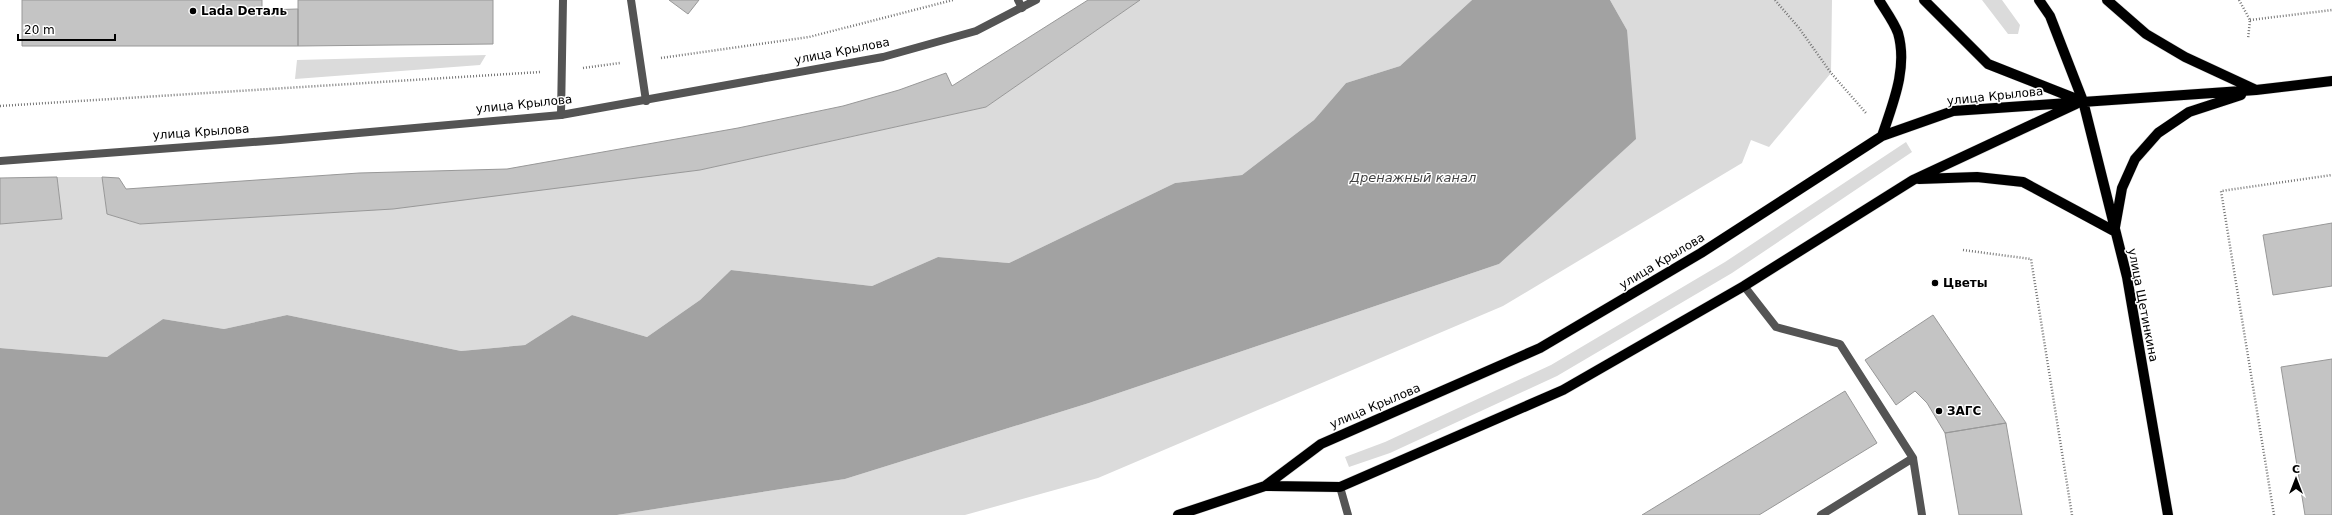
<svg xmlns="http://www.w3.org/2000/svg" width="2332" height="515" font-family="'DejaVu Sans',sans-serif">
	<rect width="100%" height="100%" fill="#fff"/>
	<path fill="#dbdbdb" d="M1140,0H1472L1400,66L1346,83L1314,120L1242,175L1175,183L1009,263L938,257L872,286L731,270L700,300L647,337L572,315L525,345L461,351L287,315L224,329L163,319L107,357L0,348V224L62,219L57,177H102L107,214L140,224L700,170L986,107Z
		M1610,0H1832L1831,73L1769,147L1751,140L1742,163L1503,306L1098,478L965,515H617L845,479L1089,403L1499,264L1627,30Z
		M1982,0H2002L2020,25L2018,34H2008Z
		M486,55L480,65L295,79L297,60Z
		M1906,142L1912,152L1732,273L1557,376L1390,453L1349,467L1345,457L1385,442L1551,365L1725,262Z"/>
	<path fill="#a2a2a2" d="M1472,0H1610L1627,30L1636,139L1499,264L1089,403L845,479L617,515H0V348L107,357L163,319L224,329L287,315L461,351L525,345L572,315L647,337L700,300L731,270L872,286L938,257L1009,263L1175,183L1242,175L1314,120L1346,83L1400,66Z"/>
	<path fill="#c4c4c4" stroke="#989898" d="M22,0H262V10L298,9V46H22Z
		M298,0H493V44L298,46Z
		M669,0H699L688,14Z
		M1088,0H1140L986,107L700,170L393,209L140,224L107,214L102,177L119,178L126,189L359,173L507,169L738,128L843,106L899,90L946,73L952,86Z
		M57,177L62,219L0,224V178Z
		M2332,223V286L2273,295L2263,235Z
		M1933,315L1981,386L2006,423L1945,433L1927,403L1915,391L1896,405L1865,360Z
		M2332,359V515H2305L2281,367Z
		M1845,391L1877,443L1759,515H1642Z
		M2006,423L2022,515H1959L1945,433Z"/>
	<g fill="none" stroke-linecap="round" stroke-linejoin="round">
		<defs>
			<path id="primary" d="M1879,0C1885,10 1894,22 1898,33C1908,68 1893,103 1882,136
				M1924,0L1988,64L2079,100
				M2039,0L2050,16L2083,101L2127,277L2168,515
				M2107,0L2146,34L2185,57L2254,89
				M1919,179L1977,177L2023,182L2114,231
				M2115,227L2122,188L2135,159L2158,133L2189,112L2241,95
				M1265,486L1340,487L1563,390L1744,286L1913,180L2076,104
				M1178,515L1265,486L1321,444L1540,348L1701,253L1882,136L1953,111L2256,90L2332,81"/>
		</defs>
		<use href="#primary" stroke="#dbdbdb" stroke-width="11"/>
		<path stroke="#767676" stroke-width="2.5" stroke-dasharray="1 2" stroke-linecap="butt" d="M1775,0L1799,28L1831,73L1866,113
			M2239,0L2250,20L2248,39
			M2250,20L2332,10
			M661,58L809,37L953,0
			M583,68L620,63
			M0,106L540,72
			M1963,250L2031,259L2072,515
			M2274,515L2221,191L2332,175"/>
		<path stroke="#545454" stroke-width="8" d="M631,0L646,101
			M1018,0L1022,8
			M561,115L563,0
			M1744,286L1776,327L1840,344L1913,458
			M1340,487L1348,515
			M1821,515L1913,458L1922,515"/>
		<path stroke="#545454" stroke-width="8" d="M0,161L280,140L561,115L883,57L976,31L1036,0"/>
		<use href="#primary" stroke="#000" stroke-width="10"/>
	</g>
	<g fill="#000" stroke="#fff" stroke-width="1.5">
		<circle cx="193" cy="11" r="4"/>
		<circle cx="1935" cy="283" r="4"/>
		<circle cx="1939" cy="411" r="4"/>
	</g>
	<g text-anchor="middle" stroke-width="3" stroke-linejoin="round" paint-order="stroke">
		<g font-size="12" font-weight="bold" fill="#000" stroke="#fff" text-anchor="start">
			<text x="201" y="15">Lada Dеталь</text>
			<text x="1943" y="287">Цветы</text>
			<text x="1947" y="415">ЗАГС</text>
		</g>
		<g font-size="12" fill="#000" stroke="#fff">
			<text transform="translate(842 51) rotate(-11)" y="4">улица Крылова</text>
			<text transform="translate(1995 96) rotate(-6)" y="4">улица Крылова</text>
			<text transform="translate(524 104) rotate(-6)" y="4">улица Крылова</text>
			<text transform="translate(201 132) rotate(-4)" y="4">улица Крылова</text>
			<text transform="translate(1662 261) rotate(-31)" y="4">улица Крылова</text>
			<text transform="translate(2143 305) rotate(79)" y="4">улица Щетинкина</text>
			<text transform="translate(1375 406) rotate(-23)" y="4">улица Крылова</text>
		</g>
		<g font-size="13" font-style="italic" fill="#434343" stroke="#fff">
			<text x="1413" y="182">Дренажный канал</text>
		</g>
	</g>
	<g transform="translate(2296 479)" stroke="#ffffff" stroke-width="3" paint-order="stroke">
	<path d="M0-3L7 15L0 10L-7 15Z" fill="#000000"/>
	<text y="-6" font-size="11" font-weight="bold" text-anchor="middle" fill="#000000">С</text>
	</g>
	<path d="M18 34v6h97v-6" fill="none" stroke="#000000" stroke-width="2"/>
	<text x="24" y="34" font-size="12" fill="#000000" stroke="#ffffff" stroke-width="3" paint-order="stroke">20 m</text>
</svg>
